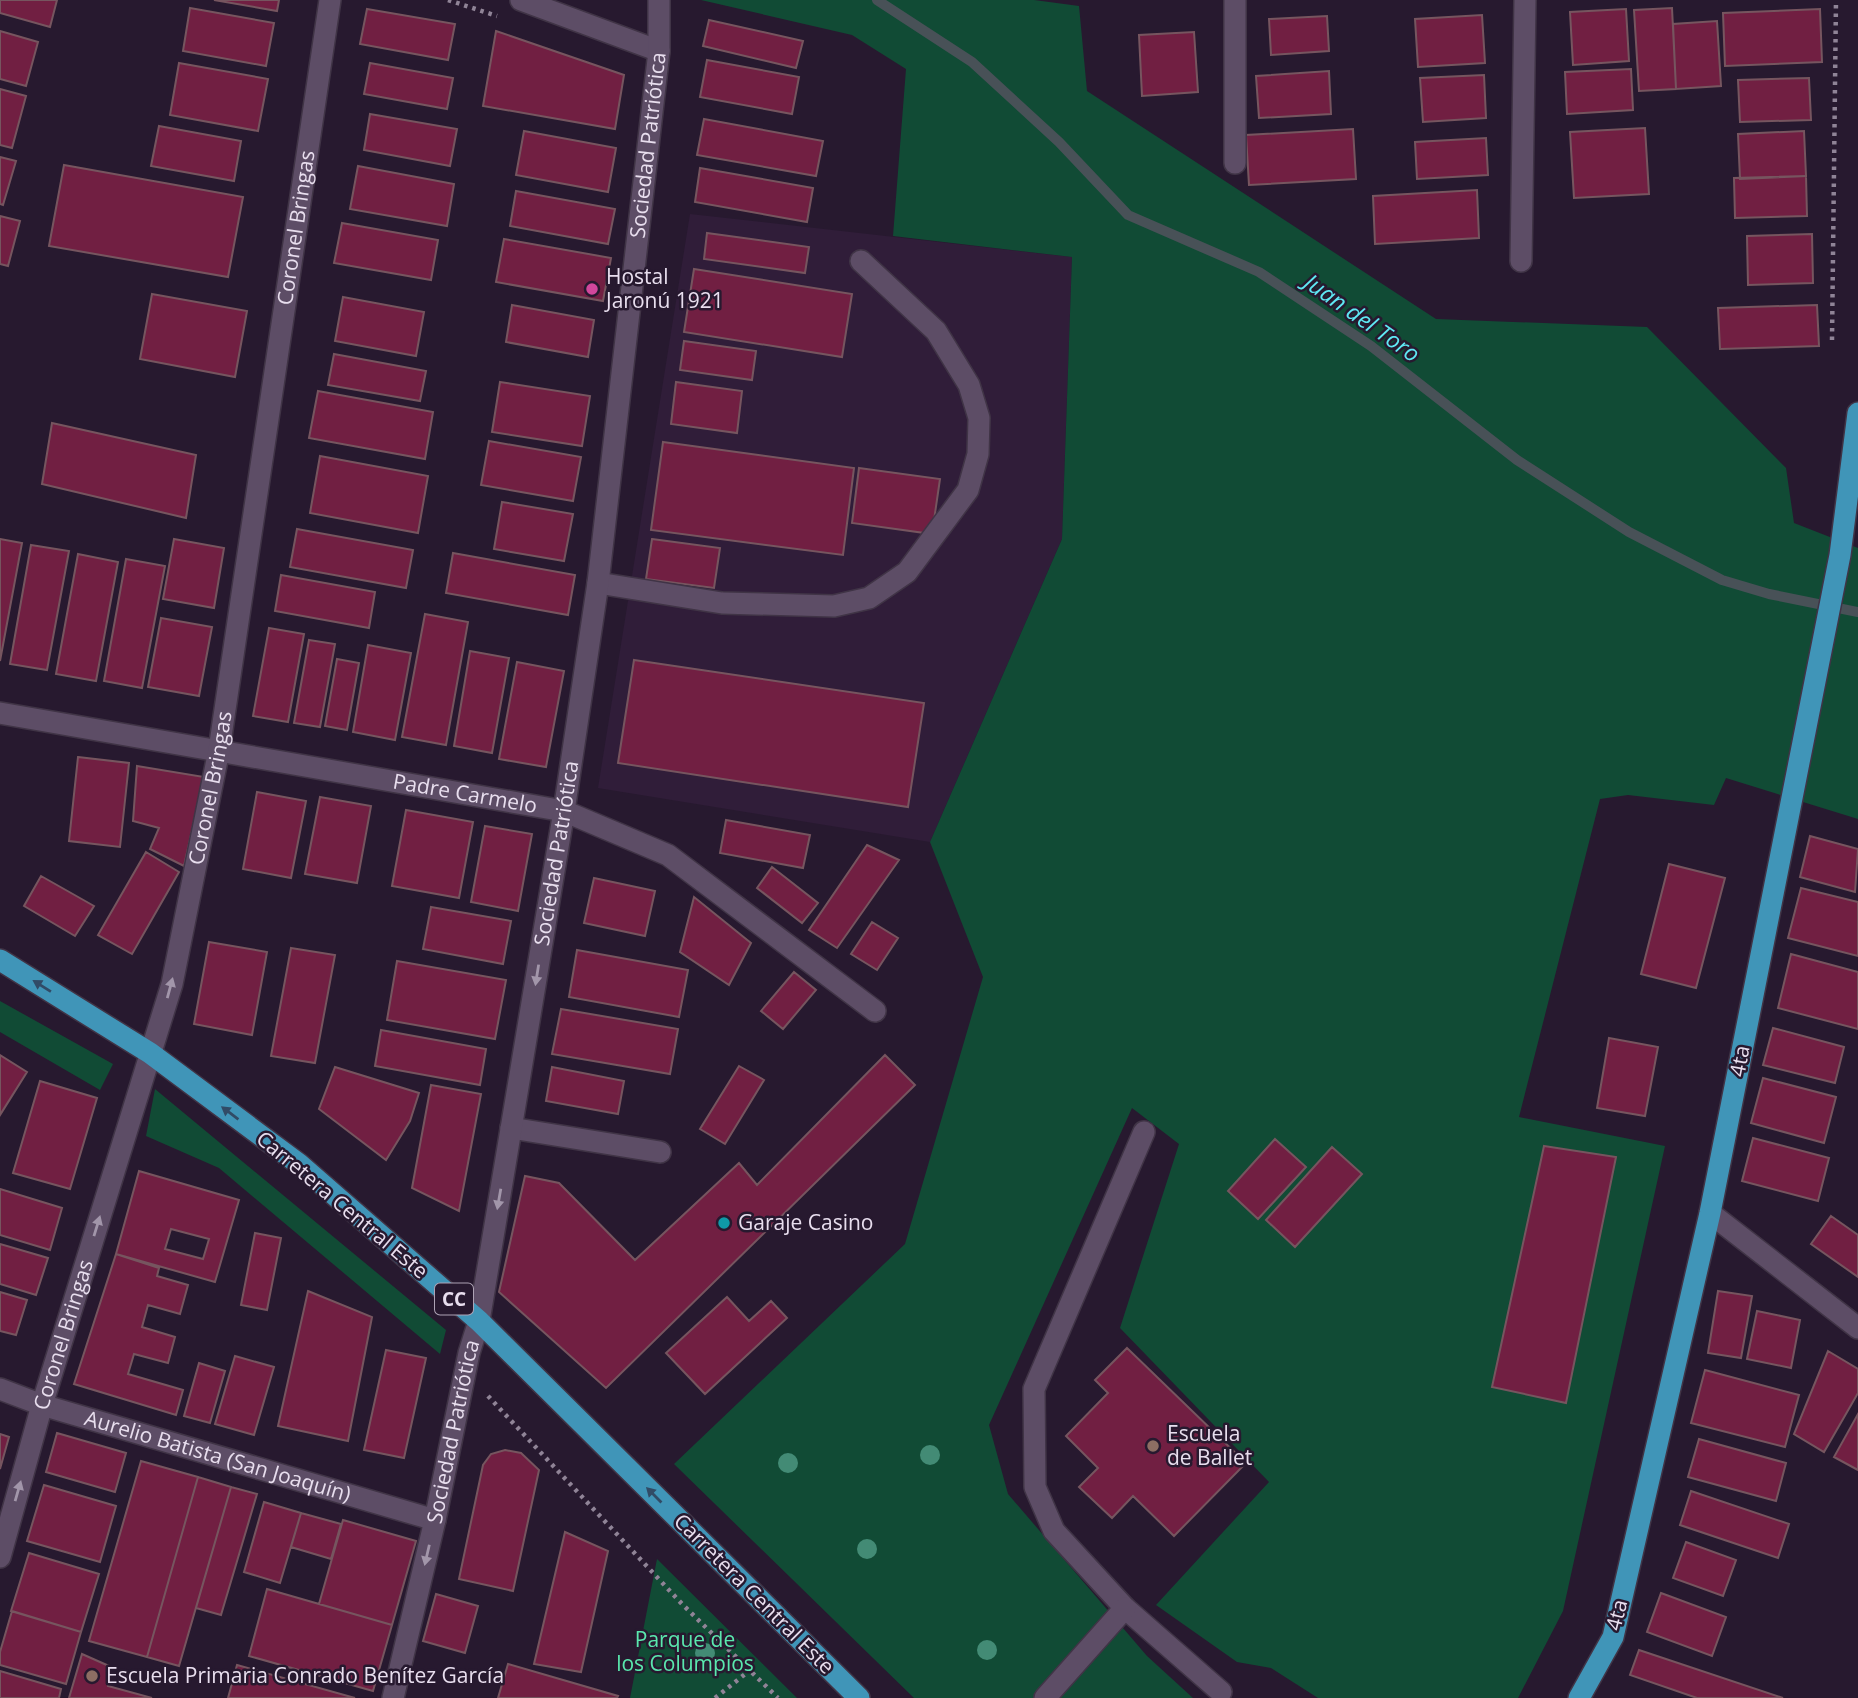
<svg xmlns="http://www.w3.org/2000/svg" width="1858" height="1698" font-family="'Open Sans',sans-serif">
	<rect width="100%" height="100%" fill="#27192f"/>
	<path fill="#301d39" d="M690,214L1072,257L1062,539L930,842L598,788Z"/>
	<path fill="#114b35" d="M701,0H1034L1079,6L1087,91L1436,319L1647,327L1786,468L1794,523L1858,548V819L1726,778L1714,805L1628,795L1600,799L1519,1117L1665,1146L1563,1611L1518,1698H1318L1271,1668L1237,1662L1156,1605L1269,1482L1120,1328L1179,1144L1132,1108L989,1425L1008,1494L1147,1656L1193,1698H914L674,1464L905,1244L983,977L930,842L1062,539L1072,257L893,236L906,69L852,35Z
		M0,1001L113,1064L100,1090L0,1032Z
		M155,1089L446,1330L440,1354L219,1168L146,1136Z
		M657,1559L797,1698H630Z"/>
	<g fill="none" stroke-linecap="round" stroke-linejoin="round">
		<path stroke="#485157" stroke-width="10" d="M877,0L972,62L1059,142L1128,215L1259,272L1371,346L1517,460L1629,532L1722,580L1769,594L1858,612"/>
	</g>
	<path fill="#711f42" stroke="#76555f" stroke-width="2" fill-rule="evenodd" d="M0,0H57L50,27L0,13Z
		M214,0H279L277,11Z
		M190,8L274,23L266,66L183,51Z
		M1672,8L1676,89L1639,91L1634,10Z
		M367,9L455,24L448,60L360,44Z
		M1626,9L1629,61L1573,65L1570,12Z
		M1820,9L1822,62L1725,66L1723,13Z
		M1482,15L1485,63L1418,67L1415,19Z
		M1327,16L1329,51L1271,55L1269,19Z
		M709,20L803,41L796,68L703,46Z
		M1717,21L1721,86L1676,89L1673,24Z
		M0,31L38,42L26,86L0,79Z
		M496,31L624,75L615,129L483,106Z
		M1194,32L1198,92L1142,96L1139,35Z
		M707,60L799,77L792,114L700,97Z
		M179,63L268,79L258,131L170,115Z
		M370,63L453,78L447,109L364,94Z
		M1631,69L1633,110L1567,114L1565,72Z
		M1329,71L1331,114L1259,118L1256,76Z
		M1484,75L1486,118L1423,122L1420,78Z
		M1809,78L1811,120L1740,122L1738,80Z
		M0,89L26,96L12,148L0,145Z
		M370,114L457,129L450,166L364,150Z
		M704,119L823,141L816,176L697,155Z
		M159,126L241,141L234,181L151,166Z
		M1645,128L1649,194L1574,198L1570,132Z
		M1353,129L1356,179L1249,185L1246,135Z
		M524,131L616,148L608,192L516,175Z
		M1804,131L1806,176L1740,179L1738,134Z
		M1486,138L1488,175L1417,179L1415,142Z
		M0,157L16,161L3,205L0,204Z
		M64,165L243,197L228,277L49,246Z
		M358,166L454,184L447,226L350,209Z
		M700,168L813,188L807,222L695,202Z
		M1806,176L1807,216L1735,218L1734,178Z
		M1477,190L1479,238L1375,244L1373,196Z
		M516,191L615,209L608,244L510,226Z
		M0,216L20,221L8,266L0,264Z
		M342,223L438,240L431,280L334,263Z
		M707,233L809,247L805,273L704,259Z
		M1812,234L1813,283L1748,285L1747,236Z
		M504,239L611,258L603,301L496,282Z
		M694,269L852,294L842,357L684,332Z
		M152,294L247,311L235,377L140,359Z
		M343,297L424,312L416,356L335,341Z
		M512,305L594,320L588,357L506,342Z
		M1817,305L1819,346L1720,349L1718,308Z
		M684,341L756,351L752,380L680,370Z
		M334,354L426,371L420,401L328,385Z
		M500,382L590,396L582,446L492,432Z
		M676,382L742,391L737,433L671,424Z
		M318,391L433,412L425,459L309,438Z
		M52,423L196,455L186,518L42,484Z
		M489,441L581,457L573,501L481,485Z
		M663,442L854,468L843,555L651,530Z
		M320,456L428,476L418,533L310,513Z
		M859,468L940,479L932,534L852,523Z
		M502,502L573,514L564,561L494,549Z
		M297,529L413,550L406,588L290,567Z
		M0,539L22,543L0,661Z
		M174,539L224,548L214,608L163,599Z
		M652,539L720,548L714,588L646,579Z
		M31,545L69,551L47,670L10,664Z
		M453,553L575,575L568,615L446,593Z
		M78,554L118,562L96,681L56,674Z
		M126,559L165,566L142,688L104,681Z
		M281,575L375,592L369,628L275,611Z
		M425,614L468,622L446,745L402,737Z
		M161,618L212,627L199,696L148,687Z
		M269,628L304,634L288,722L253,716Z
		M309,640L335,644L320,727L294,723Z
		M368,645L411,653L395,740L353,732Z
		M470,651L509,658L492,753L454,746Z
		M337,659L359,663L347,730L325,726Z
		M634,660L924,703L908,807L618,763Z
		M517,662L564,671L546,767L499,759Z
		M78,757L129,763L120,847L69,841Z
		M137,766L204,777L184,866L150,849L159,828L133,821Z
		M257,792L306,801L291,878L243,869Z
		M320,797L371,806L357,883L305,874Z
		M406,810L473,822L459,898L392,886Z
		M726,820L810,835L803,868L720,853Z
		M485,826L532,834L518,911L471,902Z
		M1810,836L1858,849L1855,892L1800,877Z
		M867,845L899,860L837,948L809,930Z
		M146,852L179,872L132,954L98,935Z
		M1669,864L1725,878L1696,988L1641,974Z
		M772,867L818,903L802,923L757,888Z
		M41,876L94,906L75,936L24,906Z
		M594,878L655,891L645,936L584,923Z
		M1801,888L1858,902V956L1788,938Z
		M694,897L751,943L729,985L680,952Z
		M431,907L511,921L503,964L423,949Z
		M872,922L898,938L877,970L851,954Z
		M209,942L267,952L252,1035L194,1024Z
		M291,948L335,955L315,1063L271,1056Z
		M577,950L688,970L679,1017L569,997Z
		M1791,954L1858,972V1029L1778,1008Z
		M397,961L506,980L495,1039L387,1020Z
		M794,972L816,990L783,1029L761,1011Z
		M561,1009L678,1029L670,1074L552,1054Z
		M1773,1028L1844,1047L1835,1083L1763,1065Z
		M381,1030L486,1049L480,1085L375,1066Z
		M1609,1038L1658,1047L1645,1116L1597,1108Z
		M0,1055L27,1072L0,1115Z
		M885,1055L915,1085L606,1388L499,1292L525,1176L559,1183L635,1260L739,1163L757,1185Z
		M739,1066L764,1080L725,1144L700,1129Z
		M335,1067L419,1093L410,1121L386,1160L319,1109Z
		M552,1067L624,1081L618,1114L546,1101Z
		M1763,1078L1836,1097L1824,1143L1751,1123Z
		M40,1081L97,1098L70,1189L13,1173Z
		M431,1085L481,1094L459,1211L412,1188Z
		M1753,1138L1829,1158L1818,1201L1742,1181Z
		M1275,1139L1306,1167L1258,1219L1228,1191Z
		M1544,1146L1616,1157L1566,1403L1492,1387Z
		M1332,1147L1362,1174L1295,1247L1266,1220Z
		M139,1171L239,1200L215,1282L116,1254ZM171,1229L209,1239L203,1259L165,1249Z
		M0,1189L62,1208L50,1250L0,1235Z
		M1831,1216L1858,1235V1277L1811,1244Z
		M255,1233L281,1238L267,1310L241,1305Z
		M0,1244L48,1258L36,1295L0,1284Z
		M116,1254L159,1268L157,1276L188,1285L180,1314L148,1305L142,1327L175,1337L168,1363L134,1354L128,1374L183,1390L176,1415L74,1384Z
		M308,1291L372,1317L348,1441L278,1426Z
		M1718,1291L1752,1296L1741,1358L1708,1353Z
		M0,1292L27,1300L16,1335L0,1331Z
		M727,1297L749,1321L771,1301L787,1318L705,1394L666,1353Z
		M1757,1311L1800,1320L1791,1368L1747,1359Z
		M1127,1348L1246,1463L1174,1536L1133,1496L1112,1518L1079,1487L1098,1468L1066,1436L1108,1393L1095,1380Z
		M386,1350L426,1358L404,1458L364,1450Z
		M1828,1351L1858,1369V1393L1824,1452L1794,1434Z
		M235,1356L274,1367L254,1435L215,1424Z
		M199,1363L225,1371L210,1423L184,1416Z
		M1705,1370L1799,1395L1785,1447L1691,1423Z
		M1858,1414V1470L1834,1457Z
		M57,1433L126,1453L115,1492L46,1472Z
		M0,1434L9,1437L0,1469Z
		M1699,1439L1786,1463L1776,1501L1688,1477Z
		M505,1450L521,1453L539,1470L513,1591L459,1579L483,1465L491,1454Z
		M141,1461L198,1477L147,1657L89,1641Z
		M198,1477L231,1487L179,1666L147,1657Z
		M44,1485L116,1506L100,1562L27,1541Z
		M231,1487L257,1494L221,1615L196,1608Z
		M1691,1491L1789,1524L1778,1558L1680,1525Z
		M264,1502L301,1513L280,1583L244,1572Z
		M301,1513L341,1524L331,1559L291,1547Z
		M343,1520L416,1541L392,1625L319,1604Z
		M565,1532L608,1551L581,1672L534,1664Z
		M1686,1542L1736,1560L1723,1596L1673,1578Z
		M29,1553L99,1574L81,1632L11,1611Z
		M267,1589L392,1625L373,1691L249,1656Z
		M1661,1593L1726,1617L1712,1656L1647,1632Z
		M436,1594L478,1606L465,1653L423,1641Z
		M12,1611L81,1632L66,1684L0,1665V1652Z
		M1639,1650L1783,1698H1697L1630,1675Z
		M82,1654L109,1666L108,1686L152,1698H69Z
		M508,1664L618,1696L617,1698H498Z
		M237,1665L355,1698H228Z
		M0,1671L61,1689L59,1698H0Z"/>
	<g fill="none" stroke-linecap="round" stroke-linejoin="round">
		<defs>
			<g id="minor">
				<path d="M521,0L659,51"/>
				<path d="M1235,163V0"/>
				<path d="M1521,261L1525,0"/>
				<path d="M598,583L722,603L834,606L869,598L907,572L968,490L978,454L979,418L969,385L936,331L861,261"/>
				<path id="s1" d="M0,713L564,811L668,855L875,1011"/>
				<path d="M511,1128L660,1152"/>
				<path d="M1144,1132L1034,1389L1035,1487L1054,1531L1125,1608L1221,1692"/>
				<path d="M1710,1213L1858,1328"/>
				<path id="s2" d="M0,1389L42,1405L435,1520"/>
				<path id="s3" d="M0,1557L42,1405L172,984L219,750L330,0"/>
				<path id="s4" d="M393,1698L435,1520L469,1353L479,1321L564,811L598,583L659,51V0"/>
				<path d="M1045,1698L1125,1608"/>
			</g>
			<path id="major" d="M0,960L150,1053L299,1164L479,1321L859,1698
				M1579,1698L1613,1637L1710,1213L1840,555L1858,413"/>
		</defs>
		<use href="#minor" stroke="#403446" stroke-width="24"/>
		<use href="#major" stroke="#403446" stroke-width="24"/>
		<path stroke="#908497" stroke-width="4.5" stroke-dasharray="3.5 5" stroke-linecap="butt" d="M448,0L497,16
			M1832,340L1836,0
			M488,1396L683,1605L778,1698
			M715,1698L749,1671"/>
		<use href="#minor" stroke="#5d4d66" stroke-width="21"/>
		<use href="#major" stroke="#4095b8" stroke-width="21"/>
	</g>
	<g fill="#438b75">
		<circle cx="930" cy="1455" r="10"/>
		<circle cx="788" cy="1463" r="10"/>
		<circle cx="867" cy="1549" r="10"/>
		<circle cx="987" cy="1650" r="10"/>
		<circle cx="705" cy="1653" r="10"/>
	</g>
	<defs><path id="oneway-solid" d="M-6-.8H1V-3.2L6.5 0L1 3.2V.8H-6Z" transform="scale(1.75)"/></defs>
	<g fill="#a296aa">
		<use href="#oneway-solid" transform="translate(537 975) rotate(99)"/>
		<use href="#oneway-solid" transform="translate(170 988) rotate(-75)"/>
		<use href="#oneway-solid" transform="translate(499 1199) rotate(100)"/>
		<use href="#oneway-solid" transform="translate(97 1226) rotate(-73)"/>
		<use href="#oneway-solid" transform="translate(18 1491) rotate(-74)"/>
		<use href="#oneway-solid" transform="translate(427 1555) rotate(103)"/>
	</g>
	<g fill="#314b66">
		<use href="#oneway-solid" transform="translate(42 986) rotate(-148)"/>
		<use href="#oneway-solid" transform="translate(230 1113) rotate(-143)"/>
		<use href="#oneway-solid" transform="translate(654 1495) rotate(-135)"/>
	</g>
	<circle fill="#d1479c" stroke="#27192f" stroke-width="2.5" cx="592" cy="289" r="7"/>
	<circle fill="#0f9aa8" stroke="#27192f" stroke-width="2.5" cx="724" cy="1223" r="7"/>
	<g fill="#8d6e63" stroke="#27192f" stroke-width="2.5">
		<circle cx="1153" cy="1446" r="7"/>
		<circle cx="92" cy="1676" r="7"/>
	</g>
	<g text-anchor="middle" stroke-width="5" stroke-linejoin="round" paint-order="stroke">
		<rect fill="#27192f" stroke="#aea3b5" stroke-width="2" x="435" y="1283.5" width="38" height="31" rx="5"/>
		<g font-size="19" font-weight="bold" fill="#e8deee">
			<text x="454" y="1306">CC</text>
		</g>
		<g font-size="21" fill="#e8deee" stroke="#27192f">
			<text dy="7" stroke="none"><textPath href="#s4" startOffset="1575">Sociedad Patriótica</textPath></text>
			<text dy="7" stroke="none"><textPath href="#s3" startOffset="1365">Coronel Bringas</textPath></text>
			<text dy="7" stroke="none"><textPath href="#s3" startOffset="798">Coronel Bringas</textPath></text>
			<text dy="7" stroke="none"><textPath href="#s1" startOffset="472">Padre Carmelo</textPath></text>
			<text dy="7" stroke="none"><textPath href="#s4" startOffset="861">Sociedad Patriótica</textPath></text>
			<text transform="translate(1740 1061) rotate(-79)" y="7">4ta</text>
			<text transform="translate(342 1205) rotate(40)" y="7">Carretera Central Este</text>
			<text dy="7" stroke="none"><textPath href="#s3" startOffset="231">Coronel Bringas</textPath></text>
			<text dy="7" stroke="none"><textPath href="#s4" startOffset="273">Sociedad Patriótica</textPath></text>
			<text dy="7" stroke="none"><textPath href="#s2" startOffset="228">Aurelio Batista (San Joaquín)</textPath></text>
			<text transform="translate(754 1594) rotate(45)" y="7">Carretera Central Este</text>
			<text transform="translate(1617 1615) rotate(-76)" y="7">4ta</text>
		</g>
		<g font-size="21" fill="#e8deee" stroke="#27192f" text-anchor="start">
			<text x="606" y="284">Hostal<tspan x="606" dy="24">Jaronú 1921</tspan></text>
			<text x="738" y="1230">Garaje Casino</text>
			<text x="1167" y="1441">Escuela<tspan x="1167" dy="24">de Ballet</tspan></text>
			<text x="106" y="1683">Escuela Primaria Conrado Benítez García</text>
		</g>
		<g font-size="21" fill="#5ae8ae" stroke="#27192f">
			<text x="685" y="1647">Parque de<tspan x="685" dy="24">los Columpios</tspan></text>
		</g>
		<g font-size="23" font-style="italic" fill="#5fe8f3" stroke="#27192f">
			<text transform="translate(1362 318) rotate(35)" y="8">Juan del Toro</text>
		</g>
	</g>
</svg>
